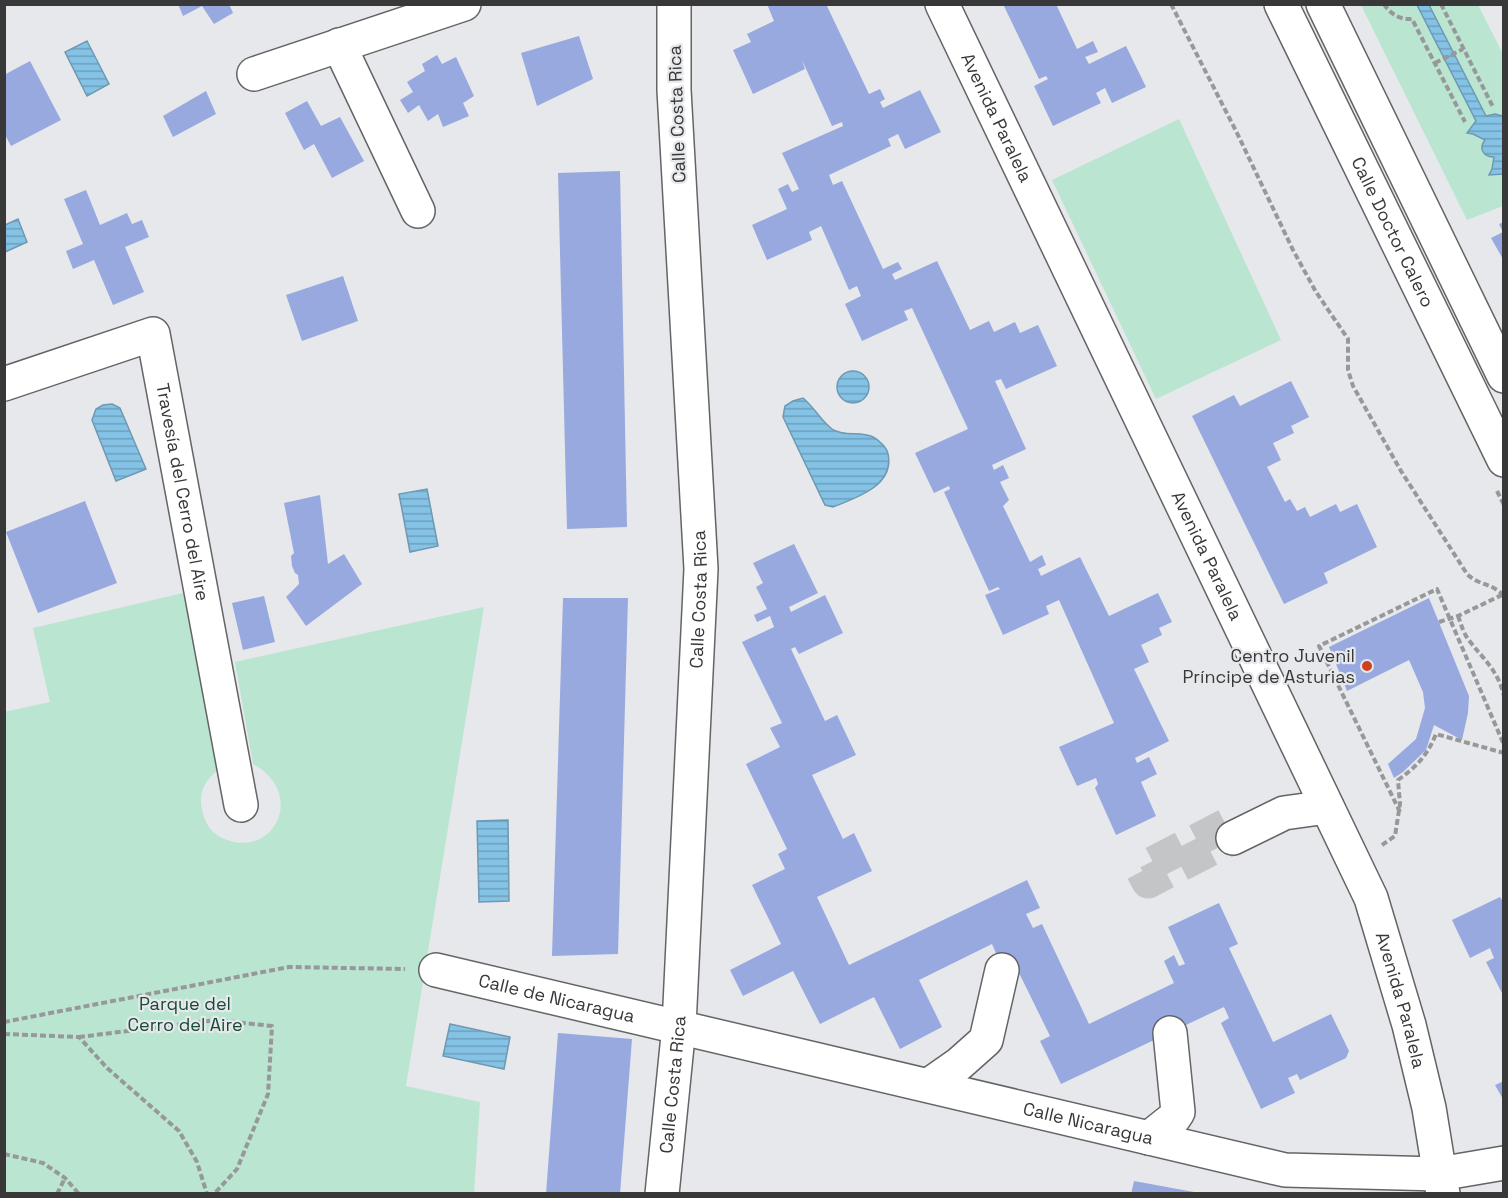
<svg xmlns="http://www.w3.org/2000/svg" width="1508" height="1198" font-family="'Space Grotesk',sans-serif">
	<defs>
		<pattern id="water-rules" width="6" height="5" patternUnits="userSpaceOnUse" patternTransform="scale(1.5)"><rect width="6" height="5" fill="#85c3e6"/><path d="M0 2.5h6" fill="none" stroke="#6e9fbb"/></pattern>
	</defs>
	<rect width="100%" height="100%" fill="#e7e8eb"/>
	<path fill="#bae5d0" d="M1361,5H1478L1503,54V206L1467,220Z
		M1179,119L1281,340L1156,399L1052,180Z
		M183,593L200,667L218,770C205,780 198,793 202,810C205,824 212,835 227,840C275,857 306,793 253,764L235,662L484,607L406,1086L480,1102L474,1193H5L4,712L50,702L33,628Z"/>
	<path fill="url(#water-rules)" stroke="#6e99b2" stroke-width="1.5" d="M1417,5H1429L1486,116L1495,114L1503,116V174L1489,175L1492,169L1494,157C1484,157 1478,149 1485,140L1473,134L1467,133L1476,121Z
		M87,41L109,84L87,96L65,52Z
		M18,219L27,242L5,252V225Z
		M837 387a16 16 0 1 1 32 0a16 16 0 1 1-32 0Z
		M803,398C814,407 821,421 832,429C844,437 861,431 873,437C879,440 887,448 888,454C895,486 855,498 833,507L825,505L783,417L785,406L793,401Z
		M112,404L120,408L146,469L116,481L92,420L96,409L103,405Z
		M427,489L438,546L410,552L399,494Z
		M508,820L509,901L479,902L477,821Z
		M450,1024L510,1037L504,1069L443,1056Z"/>
	<path fill="#97a9df" d="M178,4H229L233,13L214,24L202,6L183,16Z
		M767,4H826L869,94L880,89L885,99L880,102L883,108L920,90L941,132L905,149L898,134L888,139L891,146L829,175L833,185L842,181L883,269L898,262L902,269L892,274L895,280L937,261L970,330L989,321L994,332L1015,322L1020,333L1038,325L1057,366L1006,389L1001,379L995,381L1026,449L992,465L994,470L1003,465L1009,478L1000,482L1009,500L1003,506L1030,562L1042,555L1046,565L1038,569L1041,576L1080,557L1109,616L1158,593L1172,622L1159,628L1162,635L1141,645L1149,662L1134,669L1169,741L1135,758L1137,763L1149,757L1157,774L1141,782L1156,816L1116,835L1095,788L1098,784L1096,778L1077,786L1059,747L1114,723L1059,600L1046,606L1049,614L1003,635L985,595L1000,589L998,587L989,591L944,492L950,489L949,486L934,493L915,453L968,429L912,308L904,311L908,320L862,341L845,304L861,296L857,286L849,290L821,226L809,232L812,240L767,260L752,225L787,209L778,189L788,184L792,192L799,189L782,153L843,126L842,122L832,126L802,60L805,69L753,94L733,50L751,42L747,34L774,21Z
		M1003,4H1056L1077,49L1093,41L1098,52L1085,57L1089,64L1126,46L1146,87L1112,103L1105,88L1096,93L1101,103L1053,126L1034,86L1048,79L1046,76L1039,79Z
		M579,36L593,79L537,106L521,53Z
		M437,55L442,64L456,57L474,96L463,103L469,116L443,127L438,114L428,121L419,105L408,113L400,100L413,92L407,82L425,71L422,64Z
		M30,61L61,120L11,146L4,133V75Z
		M206,91L216,114L173,137L163,116Z
		M307,101L321,126L340,117L364,161L332,178L314,144L304,150L285,113Z
		M620,171L627,527L567,529L558,173Z
		M86,190L100,225L127,213L132,224L142,220L149,237L125,247L144,292L113,305L94,260L73,269L66,251L83,244L64,199Z
		M1504,222V261L1491,238L1503,232L1499,224Z
		M343,276L358,321L302,341L286,295Z
		M1291,381L1309,417L1291,426L1294,433L1273,443L1281,460L1267,467L1285,502L1290,499L1297,511L1305,507L1310,517L1336,504L1340,512L1357,504L1377,547L1324,573L1321,566L1328,583L1284,604L1192,416L1234,395L1240,406Z
		M320,495L328,564L344,554L362,584L306,626L286,597L299,584L298,575L295,573L292,566L291,556L294,553L284,503Z
		M85,501L117,583L38,613L6,532Z
		M794,544L818,593L789,607L791,612L825,595L843,633L799,654L795,647L791,649L825,721L837,715L856,755L812,775L843,839L854,833L872,871L817,897L849,965L1027,880L1040,908L1026,914L1033,928L1042,924L1089,1024L1174,983L1164,961L1174,955L1179,966L1185,964L1168,927L1219,903L1238,944L1229,948L1273,1042L1331,1014L1349,1051L1346,1058L1300,1080L1297,1074L1288,1078L1295,1093L1261,1109L1221,1023L1229,1018L1224,1007L1061,1084L1040,1041L1050,1036L1023,981L1010,955L999,960L992,944L919,980L942,1027L900,1049L874,997L820,1024L793,971L743,996L730,970L781,944L752,885L785,869L778,854L787,849L746,764L780,747L770,728L782,723L742,642L774,627L770,616L757,622L754,615L767,609L756,587L763,583L753,563Z
		M264,596L275,642L243,650L232,603Z
		M563,598H628L618,954L552,956Z
		M1429,598L1469,696L1468,713L1462,740L1434,725L1426,750L1403,772L1394,778L1388,764L1416,739L1425,708L1423,692L1409,660L1347,691L1329,647Z
		M1500,897L1504,903V997L1486,962L1494,958L1490,948L1470,958L1452,920Z
		M558,1033L632,1039L620,1194H546Z
		M1504,1081V1101L1495,1085Z
		M1134,1181L1194,1192V1194H1131Z"/>
	<g fill="none" stroke-linecap="round" stroke-linejoin="round">
		<path stroke="#c4c5c7" stroke-width="33" stroke-dasharray="33 16" stroke-linecap="butt" d="M1226,825L1141,869L1148,882L1233,838"/>
		<defs>
			<g id="minor">
				<path id="s1" d="M942,4L1371,898L1409,1025L1429,1108L1443,1194"/>
				<path id="s2" d="M1281,4L1504,460"/>
				<path d="M1323,4L1504,376"/>
				<path d="M339,45L418,211"/>
				<path d="M254,74L464,4"/>
				<path id="s3" d="M4,384L153,334L241,805"/>
				<path d="M1233,838L1284,813L1327,807"/>
				<path id="s4" d="M436,970L1285,1170L1439,1174L1504,1163"/>
				<path d="M929,1085L959,1064L986,1040L1002,970"/>
				<path d="M1149,1138L1174,1118L1178,1112L1170,1033"/>
				<path id="s5" d="M662,1194L679,1026L701,569L674,90V4"/>
			</g>
		</defs>
		<use href="#minor" stroke="#646467" stroke-width="36"/>
		<path stroke="#97989a" stroke-width="4" stroke-dasharray="6 3" stroke-linecap="butt" d="M1171,4L1237,133L1293,250L1316,292L1348,339V370L1353,386L1401,471L1467,574C1479,586 1491,582 1504,596
			M1384,4C1390,14 1400,20 1412,19L1465,122
			M1441,4L1493,107
			M1435,63L1463,49
			M1497,491L1504,505
			M1458,616C1461,624 1463,632 1468,639C1483,659 1498,670 1504,696
			M1439,622L1458,616L1504,594
			M1400,812L1319,646L1437,589L1504,745
			M1382,845L1395,836L1400,804L1398,780C1417,766 1427,756 1436,734L1504,753
			M4,1022L289,967L405,969
			M4,1034L79,1037L107,1068L179,1131L197,1162L207,1194
			M79,1037L216,1020L272,1026L268,1094L237,1169L214,1194
			M4,1154L43,1163L65,1178L79,1194
			M57,1194L65,1178"/>
		<use href="#minor" stroke="#fff" stroke-width="33"/>
	</g>
	<circle fill="#cc4220" stroke="#e7e8eb" stroke-width="2" cx="1367" cy="666" r="6"/>
	<g text-anchor="middle" stroke-width="4.5" stroke-linejoin="round" paint-order="stroke">
		<g font-size="18" fill="#383839" stroke="#e7e8eb">
			<text transform="translate(677 114) rotate(-92)" y="6">Calle Costa Rica</text>
			<text dy="6" stroke="none"><textPath href="#s1" startOffset="126">Avenida Paralela</textPath></text>
			<text dy="6" stroke="none"><textPath href="#s2" startOffset="254">Calle Doctor Calero</textPath></text>
			<text dy="6" stroke="none"><textPath href="#s3" startOffset="318">Travesía del Cerro del Aire</textPath></text>
			<text dy="6" stroke="none"><textPath href="#s1" startOffset="612">Avenida Paralela</textPath></text>
			<text dy="6" stroke="none"><textPath href="#s5" startOffset="596">Calle Costa Rica</textPath></text>
			<text dy="6" stroke="none"><textPath href="#s4" startOffset="124">Calle de Nicaragua</textPath></text>
			<text dy="6" stroke="none"><textPath href="#s1" startOffset="1098">Avenida Paralela</textPath></text>
			<text dy="6" stroke="none"><textPath href="#s5" startOffset="110">Calle Costa Rica</textPath></text>
			<text dy="6" stroke="none"><textPath href="#s4" startOffset="670">Calle Nicaragua</textPath></text>
		</g>
		<g font-size="18" fill="#383839" stroke="#e7e8eb" text-anchor="end">
			<text x="1355" y="662">Centro Juvenil<tspan x="1355" dy="21">Príncipe de Asturias</tspan></text>
		</g>
		<g font-size="18" fill="#164c37" stroke="#e7e8eb">
			<text x="185" y="1010">Parque del<tspan x="185" dy="21">Cerro del Aire</tspan></text>
		</g>
	</g>
	<rect width="1508" height="1198" fill="none" stroke="#383839" stroke-width="12"/>
</svg>
